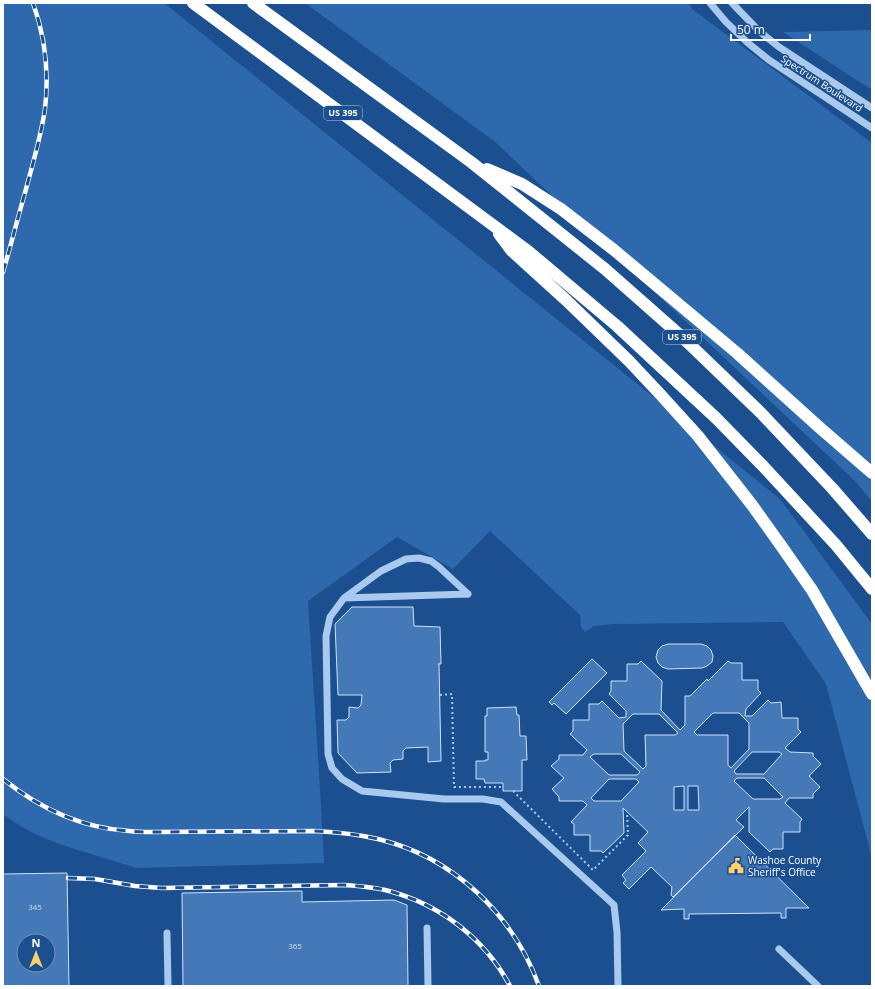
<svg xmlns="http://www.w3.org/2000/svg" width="875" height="989" font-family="'Open Sans',sans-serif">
	<rect width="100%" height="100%" fill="#1b4f8f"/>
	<path fill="#2e69ad" d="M3,3H164L780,499L872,624V858L826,684L783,622L614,624L594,626L585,632L581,627L580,615L490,531L453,569L397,537L308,601L321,805L324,863L136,868L59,844L33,833L14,822L3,814Z
		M305,3H689L692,9L872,143V502L856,482L494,141Z
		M872,30V90L783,32Z"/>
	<path fill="#4478b7" stroke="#cfe3fa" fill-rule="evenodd" d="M352,607H413L414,626L440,627L441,664H438H439L441,761L428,762V747L406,748L403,751V759L393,760L390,763L391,772L357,773L338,753L337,720H346L349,717V707L358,708L361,705L362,695H338L335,624Z
		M668,644H701L707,646L711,650L713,656L712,662L707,666L702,668L668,669L662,667L658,663L656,657L658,650L662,646Z
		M592,659L607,673L566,714L554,703L552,705L549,702Z
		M641,661L662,681L661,710L680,730L685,725V696H690L707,679L708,681L728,661L731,663H742V680H758V690L761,693L746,709L745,716H752L768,700L771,703L781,702L782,718H798V729L801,732L785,748L790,752L813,753V756L821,764L809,776L820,787L813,794V798H789L785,803L802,819L800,822V832H783V849H773L770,852L749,832V807L736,820L744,827L673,897L671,895L672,887L651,867L629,889L623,883L626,880L622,875L646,851L638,843L648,832L623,808L624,833L603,853L601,851H590V835H574V824L571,822L587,805L583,801H559V797L552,789L564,778L551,766L559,759V755H583L587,750L570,734L573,731V720H589V704H599L602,701L619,718L626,717V711L609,694L611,691V681H627V664H638ZM713,713H739L749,723V749L731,768L728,765V735H697L694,732ZM633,714H659L678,733L675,735H645L646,766L643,769L624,751L623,724ZM752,752H779L782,754L764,774H736L734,771ZM594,754H621L640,772L637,775H609L590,757ZM737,778H764L783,797L780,799H753L734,781ZM609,779H636L639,782L621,801H594L591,798ZM684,786V810H674V787ZM688,786H698L699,810H688Z
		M516,707L517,715H519L520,736H526L527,760H522V791H503V783H485L484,779H476V761H485V760H488V752H485V716H487V708Z
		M735,835L809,908H786V918H781V913L689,914V919H684V909L661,910Z
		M67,873L69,986H3V874ZM24,941H48V965H24Z
		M302,891V902L394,900L407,905L408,986H183L182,893Z"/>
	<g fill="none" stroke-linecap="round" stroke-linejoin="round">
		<path stroke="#a9c9ee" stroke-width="2" stroke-dasharray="2 3" stroke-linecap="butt" d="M440,695L452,694L454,787H503
			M513,791L593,870L628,835L627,812"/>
		<path stroke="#a9c9ee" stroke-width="7" d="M710,3L726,22L748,43L769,60L872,128
			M732,3L759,31L779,47L872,108
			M468,594L344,598L330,617L326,636L328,754L332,768L342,779L362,791L444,799H483L501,802L614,905L617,932L618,986
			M344,598L381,571L406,559L419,558L431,561L439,567L468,594
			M427,928L428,986
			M167,933L168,986
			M779,949L818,986"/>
		<path stroke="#fff" stroke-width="12" d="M193,3L528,251L617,326L716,418L763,466L836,545L872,589
			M253,3L471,162L605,269L681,336L761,413L832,488L872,534
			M487,169L522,184L561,209L614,250L737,353L819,427L872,473
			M499,234L511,250L566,300L629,361L660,394L698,436L752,505L782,547L812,590L872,694"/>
		<defs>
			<path id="rail" d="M3,272C11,245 18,217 26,189C33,163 41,136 45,109C49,74 45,36 33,3
				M3,779C39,808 82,828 129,831C137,832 146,832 154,832L315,831C336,832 357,834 378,839C453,857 513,914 539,986
				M68,878L95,879L135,886L162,888L344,885C359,886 374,887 389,891C441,905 485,939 510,986"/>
		</defs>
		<use href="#rail" stroke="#fff" stroke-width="4.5"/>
		<use href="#rail" stroke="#1b4f8f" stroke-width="3" stroke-dasharray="9" stroke-linecap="butt"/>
	</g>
	<defs>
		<symbol id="civic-bare" viewBox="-9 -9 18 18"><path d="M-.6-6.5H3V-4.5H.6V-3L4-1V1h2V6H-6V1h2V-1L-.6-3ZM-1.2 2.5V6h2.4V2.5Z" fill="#ffd166" stroke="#1b4f8f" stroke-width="2.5" paint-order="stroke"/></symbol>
	</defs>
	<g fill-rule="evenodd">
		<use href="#civic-bare" x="725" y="855" width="22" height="22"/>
	</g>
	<g text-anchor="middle" stroke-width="3" stroke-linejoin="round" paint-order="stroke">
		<g font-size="8" fill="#d0dded">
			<text x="35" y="910">345</text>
			<text x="295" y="949">365</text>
		</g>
		<g fill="#1b4f8f" stroke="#bbcadd" stroke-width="1">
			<rect x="324" y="106" width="38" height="14" rx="3"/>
			<rect x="663" y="330" width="38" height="14" rx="3"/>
		</g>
		<g font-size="9" font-weight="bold" fill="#fff">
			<text x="343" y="116">US 395</text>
			<text x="682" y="340">US 395</text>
		</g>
		<g font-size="10" fill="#fff" stroke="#1b4f8f">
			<text transform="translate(822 83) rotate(33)" y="4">Spectrum Boulevard</text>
		</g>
		<g font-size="10" fill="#fff" stroke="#1b4f8f" text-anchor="start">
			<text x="748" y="864">Washoe County<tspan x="748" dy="12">Sheriff's Office</tspan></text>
		</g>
	</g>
	<rect width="875" height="989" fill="none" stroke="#ffffff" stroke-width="8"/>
	<g transform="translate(36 953)"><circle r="19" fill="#1b4f8f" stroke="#7695bc"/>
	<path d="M0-3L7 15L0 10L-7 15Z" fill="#ffd166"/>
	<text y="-6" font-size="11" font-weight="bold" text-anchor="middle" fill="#ffffff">N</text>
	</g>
	<path d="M731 34v6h79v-6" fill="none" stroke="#ffffff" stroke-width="2"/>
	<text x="737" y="34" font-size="12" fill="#ffffff" stroke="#1b4f8f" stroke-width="3" paint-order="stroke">50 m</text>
</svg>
